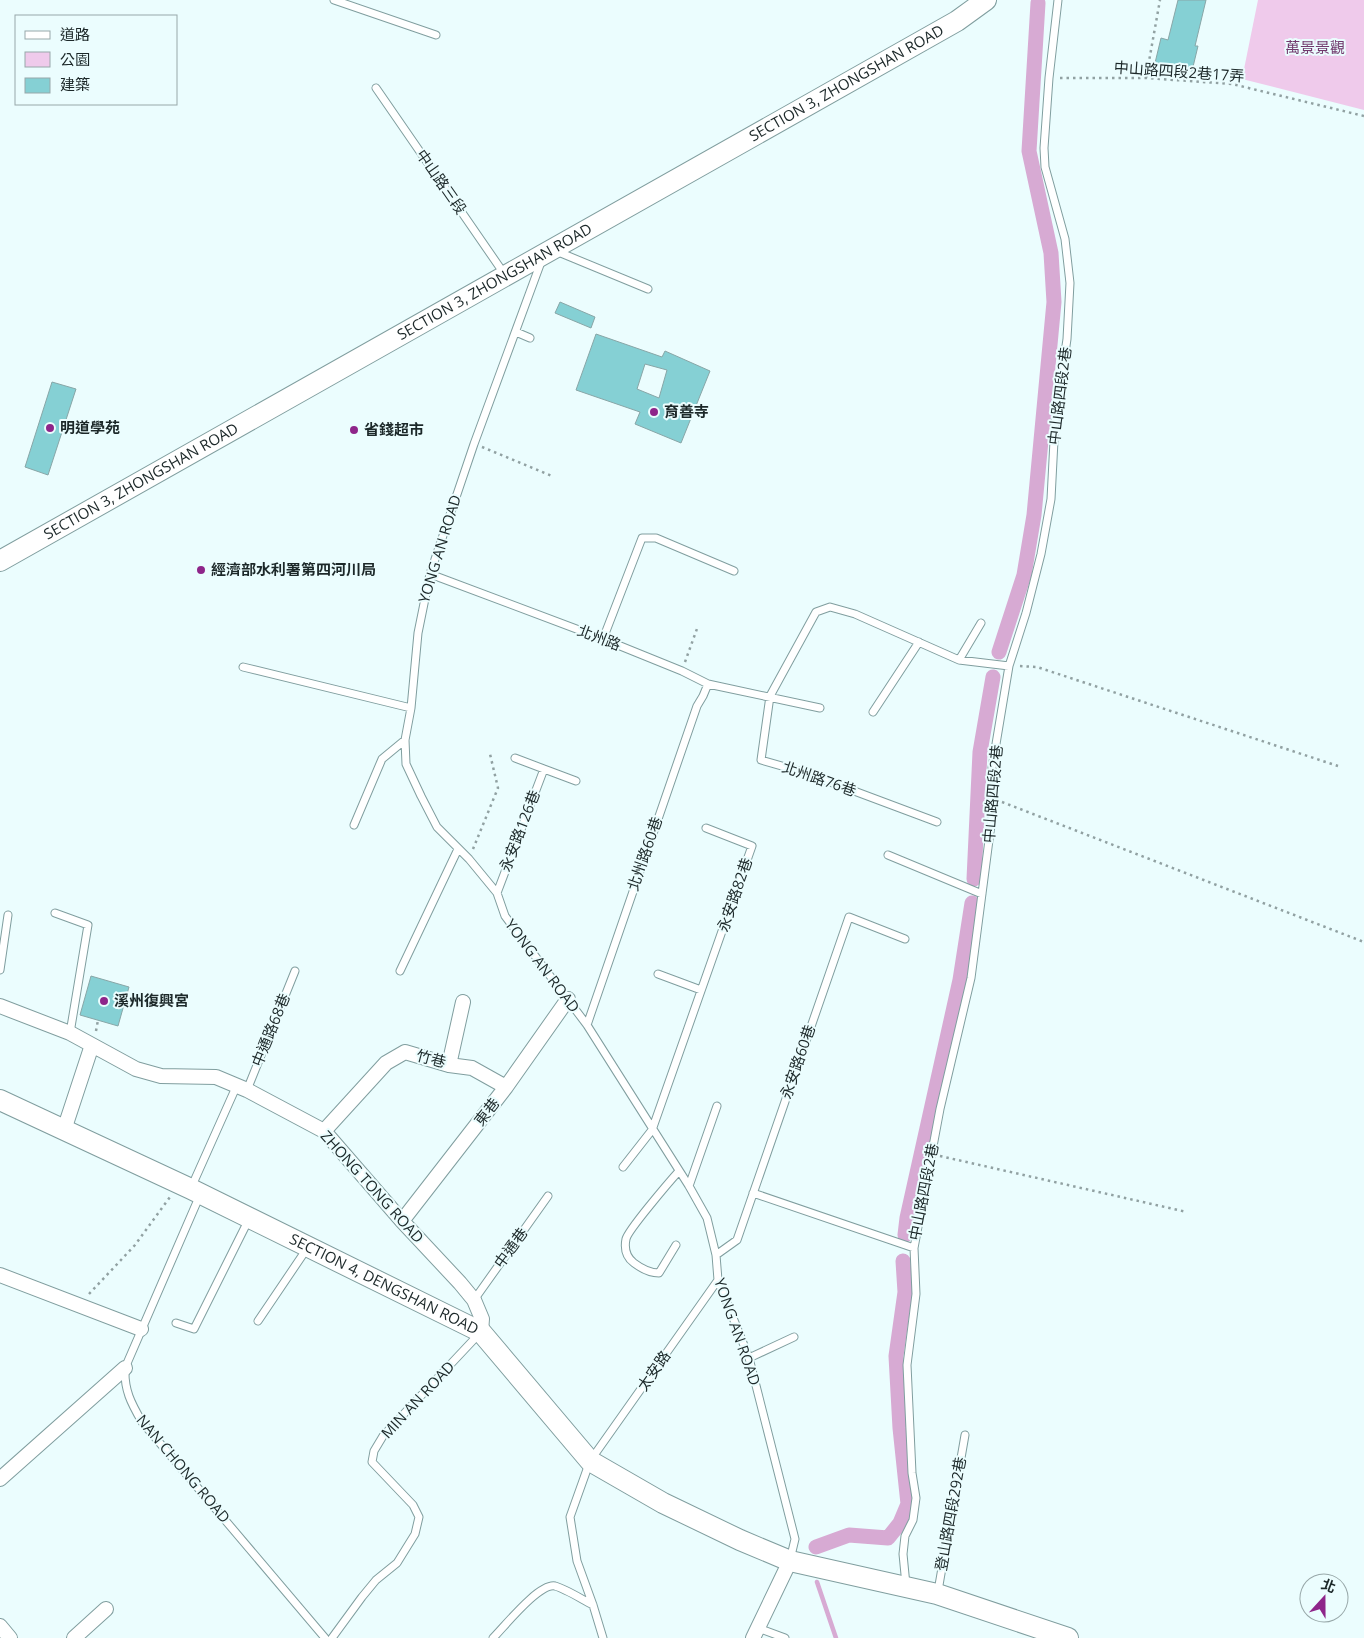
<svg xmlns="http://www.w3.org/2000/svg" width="1364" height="1638" font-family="'Open Sans','Noto Sans TC',sans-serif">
	<rect width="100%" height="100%" fill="#ebfdfe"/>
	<path fill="#efcaeb" d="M1258,0H1364V110L1242,79Z"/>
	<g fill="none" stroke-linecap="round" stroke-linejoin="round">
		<path stroke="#d7aad3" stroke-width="4.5" d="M817,1582L836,1638"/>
		<path stroke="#d7aad3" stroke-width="15" d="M999,652L1024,575L1034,515L1054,302L1051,253L1029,151L1038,3
			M974,879L980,752L993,677
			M905,1235L907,1218L960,980L972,903
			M816,1547L849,1535L888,1538L900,1523L908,1504L900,1428L896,1356L905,1292L903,1261"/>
	</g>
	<path fill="#85d0d4" stroke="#88a6a7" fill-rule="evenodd" d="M1178,0H1206L1195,46H1198L1192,71L1155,63L1161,38L1168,40Z
		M560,302L595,317L591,328L555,313Z
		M596,334L662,357L665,351L710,371L681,443L635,424L640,412L576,390ZM645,364L667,370L659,398L637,389Z
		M52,382L76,389L48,475L25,467Z
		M91,976L129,987L118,1026L80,1015Z"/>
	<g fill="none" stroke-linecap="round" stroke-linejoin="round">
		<defs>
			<path id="lane" d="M334,0L436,35
				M376,88L505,275
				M556,251L648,289
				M541,262L474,444L430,574L418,633L411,708L405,740L406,764L421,796L437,827L469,859L497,893L505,916L587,1025L689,1186L707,1218L716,1255L718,1280L749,1358L795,1539L790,1560
				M516,332L530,338
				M430,574L603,639L682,671L708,684L820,708
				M603,639L642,538H656L734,571
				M959,660L981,623
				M243,667L411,708
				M873,712L919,642
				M515,758L544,769
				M937,822L806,773L761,760L770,696L816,612L830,607L855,614L959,660L1009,666
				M354,825L382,759L405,740
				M888,855L982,894
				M497,893L544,769L576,781
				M55,913L88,925L70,1033
				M0,970L8,915
				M400,971L458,849
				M658,974L701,990
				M587,1025L697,706L703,696L708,684
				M247,1090L295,971
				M623,1167L652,1130L752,846L706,828
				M689,1186L717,1106
				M191,1188L237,1085
				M753,1193L914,1248
				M200,1195L125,1368C124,1390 131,1403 142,1422L325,1638
				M676,1245L659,1273C649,1273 642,1269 634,1263C626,1257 624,1249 626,1239C628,1230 670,1181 679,1171
				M716,1255L737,1240L849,917L905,939
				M474,1300L548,1196
				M258,1321L308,1247
				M176,1323L194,1329L249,1219
				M749,1358L794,1337
				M906,1585L903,1554L905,1536L913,1520L916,1498L912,1473L907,1365L916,1294L914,1248L940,1109L971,978L992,817V768L1009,666L1026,613L1041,554L1051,499L1055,421L1067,339L1070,283L1065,239L1045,167L1044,148L1049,78L1058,0
				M938,1591L965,1435
				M758,1628L785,1638
				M332,1638L362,1597L376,1580L397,1563L415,1534L419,1517L413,1505L372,1462L374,1451L383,1436L479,1334
				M493,1638C505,1626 539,1583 555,1586C566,1589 583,1600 593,1605
				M603,1638L593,1605L577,1561L570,1517L590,1461L718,1280"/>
			<path id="street" d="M0,1006L70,1033L136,1069L161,1076L216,1077L247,1090L324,1131L402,1221L460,1283L474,1300L482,1319L481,1332
				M449,1065L463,1002
				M64,1130L92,1045
				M324,1131L386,1063L405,1052L449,1065L472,1068L506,1087
				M402,1221L506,1087L568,999
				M0,1275L141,1329
				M0,1479L125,1368
				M0,1626L10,1638
				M74,1638L106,1609
				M753,1638L790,1561"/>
			<g id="secondary">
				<path id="s1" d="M0,561L957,21L986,0"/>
				<path id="s2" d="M0,1100L191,1189L481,1332L590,1461L663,1503L740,1540L790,1561L937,1594L1068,1638"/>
			</g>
		</defs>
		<use href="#lane" stroke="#809e9f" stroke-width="9"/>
		<use href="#street" stroke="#809e9f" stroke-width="16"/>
		<use href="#secondary" stroke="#809e9f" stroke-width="22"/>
		<path stroke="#91a1a2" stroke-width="2.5" stroke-dasharray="2.5 4" stroke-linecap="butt" d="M1060,78H1146L1232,84L1364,116
			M1146,78L1160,0
			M482,447L552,476
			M685,662L698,626
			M1020,666L1037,667L1338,766
			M1002,802L1364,942
			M473,849L498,788L490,754
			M96,1031L98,1020
			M940,1156L1187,1212
			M89,1294L135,1245L170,1197"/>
		<use href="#lane" stroke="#fff" stroke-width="7"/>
		<use href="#street" stroke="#fff" stroke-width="14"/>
		<use href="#secondary" stroke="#fff" stroke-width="20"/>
	</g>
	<g fill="#8e258a" stroke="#ebfdfe" stroke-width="2">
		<circle cx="654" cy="412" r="5"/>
		<circle cx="50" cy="428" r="5"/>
		<circle cx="354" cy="430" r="5"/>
		<circle cx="201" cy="570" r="5"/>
		<circle cx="104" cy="1001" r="5"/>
	</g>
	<g text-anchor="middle" stroke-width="4" stroke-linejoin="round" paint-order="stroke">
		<g font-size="15" fill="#713a6d" stroke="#ebfdfe">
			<text x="1315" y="53">萬景景觀</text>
		</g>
		<g font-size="15" fill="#1c2829" stroke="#ebfdfe">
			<text transform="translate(1179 72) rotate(4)" y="5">中山路四段2巷17弄</text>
			<text dy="5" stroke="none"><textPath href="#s1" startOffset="972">SECTION 3, ZHONGSHAN ROAD</textPath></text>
			<text transform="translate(441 182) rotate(55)" y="5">中山路三段</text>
			<text dy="5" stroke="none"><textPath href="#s1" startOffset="568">SECTION 3, ZHONGSHAN ROAD</textPath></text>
			<text transform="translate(1060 396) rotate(-83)" y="5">中山路四段2巷</text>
			<text dy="5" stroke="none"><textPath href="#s1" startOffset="162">SECTION 3, ZHONGSHAN ROAD</textPath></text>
			<text transform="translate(440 549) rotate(-73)" y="5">YONG AN ROAD</text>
			<text transform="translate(599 638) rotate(21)" y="5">北州路</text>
			<text transform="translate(819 779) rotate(19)" y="5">北州路76巷</text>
			<text transform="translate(993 794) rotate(-85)" y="5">中山路四段2巷</text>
			<text transform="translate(520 831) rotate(-69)" y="5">永安路126巷</text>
			<text transform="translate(645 854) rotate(-71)" y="5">北州路60巷</text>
			<text transform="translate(735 895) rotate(-71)" y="5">永安路82巷</text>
			<text transform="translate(542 966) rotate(53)" y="5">YONG AN ROAD</text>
			<text transform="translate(271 1030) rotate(-68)" y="5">中通路68巷</text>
			<text transform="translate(431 1059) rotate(15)" y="5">竹巷</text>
			<text transform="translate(798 1062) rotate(-71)" y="5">永安路60巷</text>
			<text transform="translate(487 1112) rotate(-52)" y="5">東巷</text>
			<text transform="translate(372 1187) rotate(48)" y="5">ZHONG TONG ROAD</text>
			<text transform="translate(924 1192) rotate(-79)" y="5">中山路四段2巷</text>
			<text transform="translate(511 1248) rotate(-54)" y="5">中通巷</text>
			<text dy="5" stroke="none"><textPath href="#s2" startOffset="426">SECTION 4, DENGSHAN ROAD</textPath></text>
			<text transform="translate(737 1332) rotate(71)" y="5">YONG AN ROAD</text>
			<text transform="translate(654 1371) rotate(-55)" y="5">太安路</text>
			<text transform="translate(418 1400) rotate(-47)" y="5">MIN AN ROAD</text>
			<text transform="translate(183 1469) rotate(50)" y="5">NAN CHONG ROAD</text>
			<text transform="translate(951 1514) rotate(-80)" y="5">登山路四段292巷</text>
		</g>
		<g font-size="15" font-weight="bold" fill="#1c2829" stroke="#ebfdfe" text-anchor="start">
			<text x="664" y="417">育善寺</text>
			<text x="60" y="433">明道學苑</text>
			<text x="364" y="435">省錢超市</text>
			<text x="211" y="575">經濟部水利署第四河川局</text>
			<text x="114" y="1006">溪州復興宮</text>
		</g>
	</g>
	<rect x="15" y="15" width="162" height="90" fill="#ebfdfe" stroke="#98a8a9"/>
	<rect x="25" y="31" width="25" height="8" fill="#ffffff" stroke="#98a8a9"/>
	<text x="60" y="40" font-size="15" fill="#1c2829">道路</text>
	<rect x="25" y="52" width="25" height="15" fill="#efcaeb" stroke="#98a8a9"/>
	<text x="60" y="65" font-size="15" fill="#1c2829">公園</text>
	<rect x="25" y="78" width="25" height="15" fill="#85d0d4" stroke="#98a8a9"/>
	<text x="60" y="90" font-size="15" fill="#1c2829">建築</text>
	<g transform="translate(1324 1598) rotate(21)"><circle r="24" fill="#ebfdfe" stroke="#98a8a9"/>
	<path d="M0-4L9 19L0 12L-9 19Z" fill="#8e258a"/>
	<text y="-8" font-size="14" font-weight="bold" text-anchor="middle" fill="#1c2829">北</text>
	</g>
</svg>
